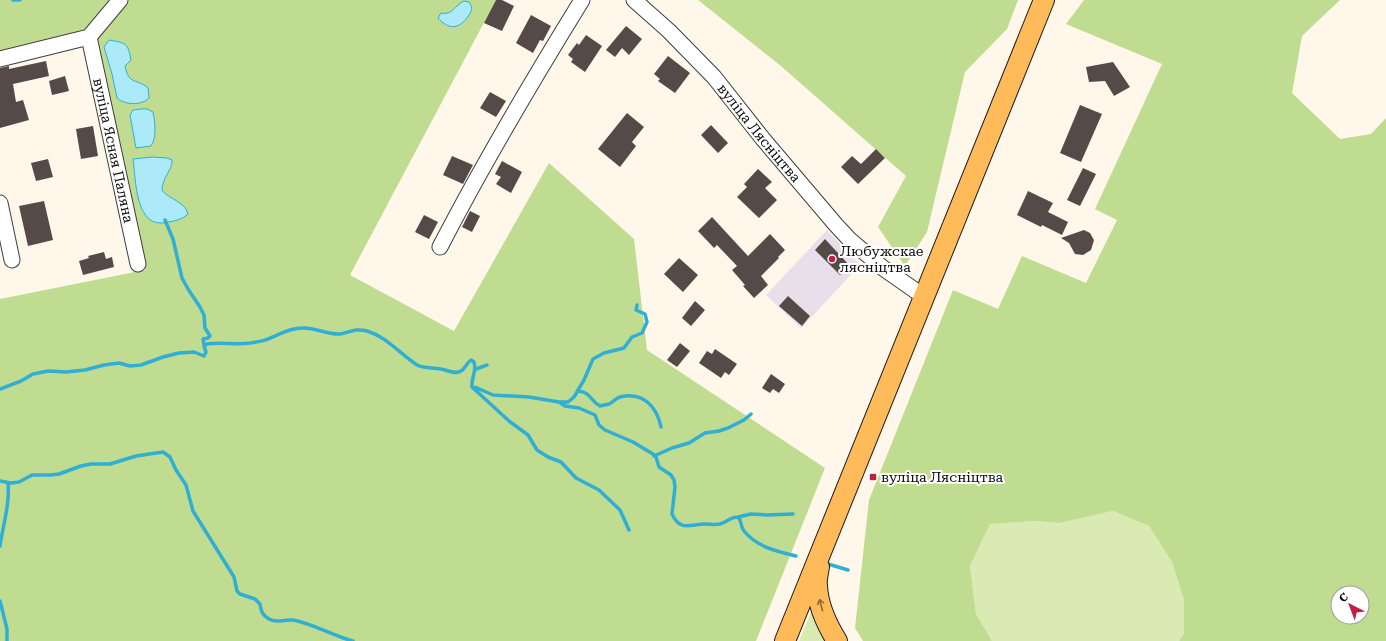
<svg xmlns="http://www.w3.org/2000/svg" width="1386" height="641" font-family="'Roboto Serif',serif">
	<rect width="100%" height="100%" fill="#fff7ea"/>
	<path fill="#e8dfeb" d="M827,230L860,265L801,328L766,295Z"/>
	<path fill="#d9eab2" d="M1113,511L1149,526L1172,562L1184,600V633L1179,641H992L976,614L970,566L990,524L1037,521L1059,523Z
		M813,607L828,641H799Z"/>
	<path fill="#c0dc91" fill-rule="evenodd" d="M0,0H496L350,275L454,331L549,163L634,239L647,350L825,468L756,641H0V299L145,270L92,27L0,53Z
		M698,0H1018L1007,29L965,72L927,232L905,266L878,227L906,176L781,66Z
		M1084,0H1340L1302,36L1292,93L1340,139L1371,134L1386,118V641H1179L1184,633V600L1172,562L1149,526L1113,511L1059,523L1037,521L990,524L970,566L976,614L992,641H863L855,628L869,500L953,290L998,309L1022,256L1086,283L1117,220L1095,209L1162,64L1066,24ZM1338,593H1362V617H1338Z"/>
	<path fill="#aceaf9" stroke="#30aed3" d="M464,1L469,2C474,9 471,12 467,18C457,30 448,29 438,18L441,13C452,16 455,5 464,1Z
		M109,40C126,43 128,43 131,60L125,66C129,86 137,78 148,88L149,98C141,106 125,105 117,98L112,74L104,47Z
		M141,109H147L153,112C155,121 157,138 151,146L136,148L130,115L133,110Z
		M152,157L167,158L172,160C173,170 162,177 162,190C168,199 186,202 188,214C183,219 175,221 168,222C135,231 136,180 133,159Z"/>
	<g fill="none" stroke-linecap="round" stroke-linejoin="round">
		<path stroke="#30aed3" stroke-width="3.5" d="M13,0H20
			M165,220L173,239L182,278L188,289L200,307L204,315L205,328L210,336L208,338L203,339L204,345
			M476,369L487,365
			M472,387L509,421L528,435L537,450L548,457L561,462L576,478L599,490L620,510L629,530
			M0,389L21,381L33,374L48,371L66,372L85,370L104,365L119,363L130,366L141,365L163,357L179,353L194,352L204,356L206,352L204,346L207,344C221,342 236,345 250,343C254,342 260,342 265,340C277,336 288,328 302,328C315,327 327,335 340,334C350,332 356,328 367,331C387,337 400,354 417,365C425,369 433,367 441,369C447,370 455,375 461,371C464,370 466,364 471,360L474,362C477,372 471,377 472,387L477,388L493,395L529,397L559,402L565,406L579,408L595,415L599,425L605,430L633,442L653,454L656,457L659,467L671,475L674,480L675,487L672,514C680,532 691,524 705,524C710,524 715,525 720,524C727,522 730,517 738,517C742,521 740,526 744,531C757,547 776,551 796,556
			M578,391C591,392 590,401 600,406C603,405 606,405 609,404C613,402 616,398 620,397C643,391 657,407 661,427
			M560,402H568L574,397L584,380L593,359L604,353L624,348L632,337L642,333L647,322L645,314L636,310L637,305
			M654,456L672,448L689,443L705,433L719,431L728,428L744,420L751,414
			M0,481L11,483L19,482L32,475H51L59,474L81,466L91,464H110L136,456L163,452L170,457L176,470L186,485L193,511L234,577L237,591L240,594L255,599L260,604C261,611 262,615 269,619C277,624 285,619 293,620C314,624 333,636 353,641
			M738,517L751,514L767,515L793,514
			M0,546C3,525 10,504 8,483
			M828,564L848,570
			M0,601L7,629V641"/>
	</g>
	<path fill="#554a47" d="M496,0H502L514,6L502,31L484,23Z
		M531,15L551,26L543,41L540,40L533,53L516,43Z
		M626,26L642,39L629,55L622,48L615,57L606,50Z
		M586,35L602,46L585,72L571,62L573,59L568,55L577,43L579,45Z
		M668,56L690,73L675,93L658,81L660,79L654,74Z
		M46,61L49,76L13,84L16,102L23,100L29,120L0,128V68L9,66V69Z
		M1113,62L1130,87L1114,96L1105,81L1089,82L1086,67Z
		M65,76L69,91L52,95L49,81Z
		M490,92L506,101L496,117L480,108Z
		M1080,105L1102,114L1081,162L1060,153Z
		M627,113L644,127L632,142L636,146L620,167L598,149Z
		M711,125L728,143L718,153L701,135Z
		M93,126L98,156L81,159L76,129Z
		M876,149L885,158L858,184L841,167L852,156L861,164Z
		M452,156L473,165L463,184L443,175Z
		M48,159L53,177L36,181L31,163Z
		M502,161L522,172L511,193L496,184L501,177L495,174Z
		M1083,168L1096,174L1080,206L1067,200Z
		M758,169L772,182L765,188L777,200L759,218L737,197L747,187L744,184Z
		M1028,191L1053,203L1048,212L1068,222L1062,235L1042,225L1041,227L1017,215Z
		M44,201L53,240L28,246L19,206Z
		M470,211L480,216L472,232L462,227Z
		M424,215L438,222L429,239L415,232Z
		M712,217L748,256L770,234L785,250L778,257L779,258L761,276L768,285L754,298L743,286L745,285L732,270L737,266L717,245L714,248L698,231Z
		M1084,230L1090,233L1094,240L1091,250L1083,255L1075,254L1069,243L1061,238Z
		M825,239L850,266L840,275L815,250Z
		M104,252L106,259L112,257L114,267L83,275L79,261L89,258L88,256Z
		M679,258L698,275L683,292L664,274Z
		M788,296L810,316L802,326L779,306Z
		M695,301L705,310L691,326L682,318Z
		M680,343L690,351L677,367L667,360Z
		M715,349L737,364L729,375L725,372L721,378L699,363L707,351L712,354Z
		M771,374L785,384L779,393L773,389L770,393L762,388Z"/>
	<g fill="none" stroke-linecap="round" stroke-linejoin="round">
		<defs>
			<g id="minor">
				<path id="s1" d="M634,0L669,31L714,77L763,139L836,225L850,240L883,268L923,296"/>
				<path id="s2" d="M89,37L138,264"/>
				<path d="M0,59L89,37L120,0"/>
				<path d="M0,203L12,260"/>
				<path d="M440,247C484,162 532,81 582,0"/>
			</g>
			<path id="major" d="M819,567C818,573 816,580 817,586C818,605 827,625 837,641
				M785,641L1044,0"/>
		</defs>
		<use href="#minor" stroke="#3e3e3e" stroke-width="17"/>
		<use href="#major" stroke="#1c1c1c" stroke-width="22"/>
		<use href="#minor" stroke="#fff" stroke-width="15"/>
		<use href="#major" stroke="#ffba5a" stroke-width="20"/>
	</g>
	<defs><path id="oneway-shaft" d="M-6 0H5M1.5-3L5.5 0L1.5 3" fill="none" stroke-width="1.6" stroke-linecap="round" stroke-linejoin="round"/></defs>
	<use stroke="#916b36" href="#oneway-shaft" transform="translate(821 605) rotate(-105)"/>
	<g fill="#c11e43" stroke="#fff" stroke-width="1.5">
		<circle cx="832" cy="259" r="4"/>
		<rect x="869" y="473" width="8" height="8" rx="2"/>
	</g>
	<g text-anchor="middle" stroke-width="4" stroke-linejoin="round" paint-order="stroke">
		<g font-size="14" fill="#0b0b0b" stroke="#fff">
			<text dy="5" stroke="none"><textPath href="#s1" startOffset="183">вуліца Лясніцтва</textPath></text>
			<text dy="5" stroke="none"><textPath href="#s2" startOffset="116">вуліца Ясная Паляна</textPath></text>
		</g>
		<g font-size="14" fill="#0b0b0b" stroke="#fff" text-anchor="start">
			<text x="840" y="256">Любужскае<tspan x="840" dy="16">лясніцтва</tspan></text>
			<text x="881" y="482">вуліца Лясніцтва</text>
		</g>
	</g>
	<g transform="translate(1350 605) rotate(318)"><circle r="19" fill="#ffffff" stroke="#9d9d9d"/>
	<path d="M0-3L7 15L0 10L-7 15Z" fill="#c11e43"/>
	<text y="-6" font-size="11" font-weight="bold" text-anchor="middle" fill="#0b0b0b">С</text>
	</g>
</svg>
